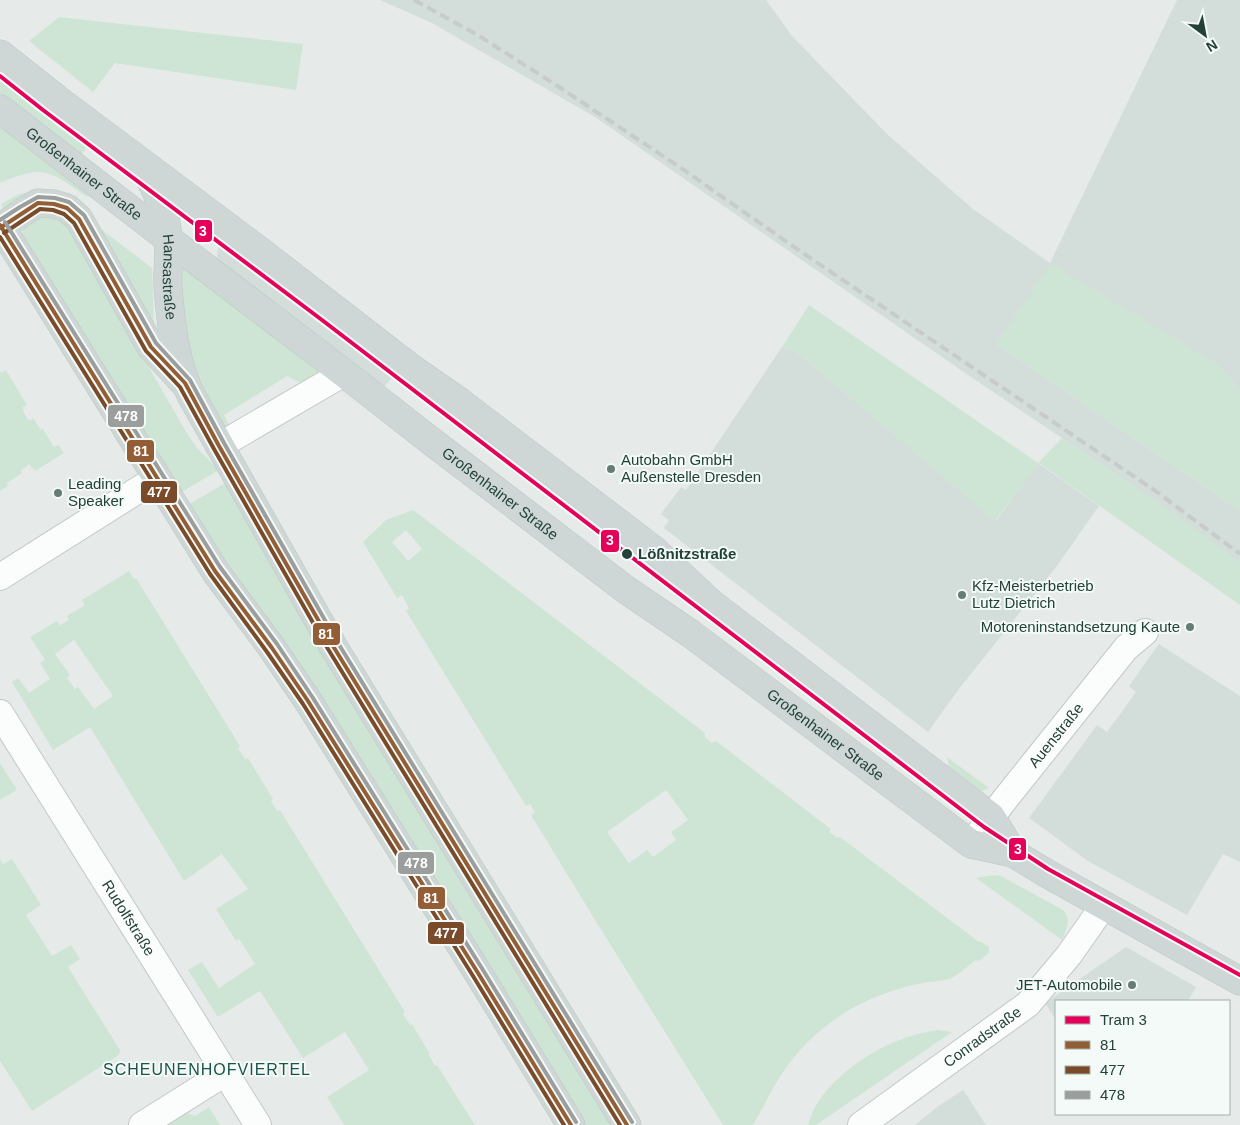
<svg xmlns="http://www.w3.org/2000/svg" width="1240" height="1125" font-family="Helvetica,sans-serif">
	<rect width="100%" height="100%" fill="#e6ebe9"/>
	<path fill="#d3ddd9" d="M380,0H766L792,36L887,134L973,209L1050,263L1177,0H1240V390L1216,363L996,344L1240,511V563L1216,545L1129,483L968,375L595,117L432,23Z
		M220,237L397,372L383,388L216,261Z
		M782,347L798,353L996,521L1038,463L1099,506L1056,567L959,689L928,732L664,528L669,520L661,514L681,487L686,490Z
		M1159,644L1240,696V862L1223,854L1187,915L1088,861L1029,818L1097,725L1107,732L1136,692L1129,686Z
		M1126,947L1196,987L1188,1001H1056V1020L1045,1003Z
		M963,1090L986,1125H915L937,1107Z"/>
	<path fill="#cee5d5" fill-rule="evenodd" d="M59,17L303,44L296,90L115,63L93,92L29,41Z
		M0,67L92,140L80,157L0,97Z
		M0,122L92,191L87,197C75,189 61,177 46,173C33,169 12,178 0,183Z
		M39,190L5,211L1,204L19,194Z
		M38,215L62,217L188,435L197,448L219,470L180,493L25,244L23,234V229Z
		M88,219L152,268L154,325Z
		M1051,264L1216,363L1240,390V511L996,344Z
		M184,267L321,372L303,384L287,376L224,415L231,428L225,431L199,383L191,362L183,307L182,270Z
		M809,305L1038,463L1062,438C1122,478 1183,518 1240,563V605L1039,463L995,521L798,353L782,347Z
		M6,370L27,405L23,407V410L27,419L31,420L33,418L41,430L43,429L54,447L59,445L64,453L35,471L29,464L21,471L22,473L7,483L8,486L0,491V372H2Z
		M227,482L613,1125H584L236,576L188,505Z
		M413,510L705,733V737L712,743L716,741L831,829L829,832L838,838L840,837L979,942L980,941L989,947V953L979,961L976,960C968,966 960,974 951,978C944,981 937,981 929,982C916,984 904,987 892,991C846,1006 808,1034 781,1075C771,1091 763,1108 753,1125H723L595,920L531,815L535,812L530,804L526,806L406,611L409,608L402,595L397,598L363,542L386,520ZM406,530L422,549L408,561L392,542ZM666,790L688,820L671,832L676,840L653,857L647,850L629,863L607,832Z
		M129,571L134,579L136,578L240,746L238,748L245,759L248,758L273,799L271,801L277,811L280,810L405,1012L403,1014L410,1025L412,1024L430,1054L429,1055L435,1066L437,1065L475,1125H344L327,1097L369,1070L345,1032L303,1058L260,991L218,1017L188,970L202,962L219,988L255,964L239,939L236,941L216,909L248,889L222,854L184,881L90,727L53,750L12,682L18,678L29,693L50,679L40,663L45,660L30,637L57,621L60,625L69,620L67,616L85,605L82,600ZM74,640L113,696L94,709L78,687L75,689L67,678L70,675L55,654Z
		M947,757L989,788L980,792L949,767Z
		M0,763L17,790L0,800Z
		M0,859L3,864L12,859L41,905L26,915L52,956L71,945L80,959L68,967L120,1050L119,1055L32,1111L0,1061Z
		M999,875L1063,910C1072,919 1066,930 1062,940L976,878L987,876Z
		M938,1030L952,1032L816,1125H808C810,1119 812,1112 815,1107C834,1074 875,1047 911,1036C919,1033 929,1032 938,1030Z
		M209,1107L220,1125H157L180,1110L195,1116Z"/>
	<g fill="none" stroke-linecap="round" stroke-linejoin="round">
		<defs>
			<g id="minor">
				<path d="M219,446L344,373"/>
				<path d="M0,577L157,478"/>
				<path id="s1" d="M0,713L258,1125"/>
				<path id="s2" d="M971,844L1006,798L1126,648L1145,632"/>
				<path d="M142,1125L225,1073"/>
				<path id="s3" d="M861,1125L1028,1004L1069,955L1104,905"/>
			</g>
			<g id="major">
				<path d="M0,54L57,99L256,248L411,368L460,402L654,550L712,604L991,817L1013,853"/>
				<path id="s4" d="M0,109L206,268L344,373L431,441L625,589L691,634L971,844L1013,853L1046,873L1240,981"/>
				<path id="s5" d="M143,167C157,189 166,212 168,238C170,255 167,271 168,288C171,324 175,363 191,395L333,646L627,1125"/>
				<path d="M0,225L215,571L272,648L308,701L478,973L571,1125"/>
				<path d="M2,227L23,212L38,203L54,204L67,208L79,219L151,347L183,382"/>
			</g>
		</defs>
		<use href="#minor" stroke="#c3c8c6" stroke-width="28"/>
		<use href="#major" stroke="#bdc7c4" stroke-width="29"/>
		<use href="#minor" stroke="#fbfcfc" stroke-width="26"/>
		<use href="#major" stroke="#ced7d5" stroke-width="28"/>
		<path stroke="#c7ccca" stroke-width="4" stroke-dasharray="10 5" stroke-linecap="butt" d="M414,0L476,34L556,85L681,168L797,249L1157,492L1240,554"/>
		<defs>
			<path id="bus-1" d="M0,225L215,571L272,648L308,701L478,973L571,1125
				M0,228L38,203L54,204L67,208L79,219L151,347L185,383L219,446L333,646L627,1125"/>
			<path id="bus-2" d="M4,233L40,209L53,210L64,214L74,223L146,351L180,387L214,449L328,649L620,1125
				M0,237L210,574L267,652L303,704L473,976L564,1125"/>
			<path id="bus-3" d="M0,220L20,207L38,197L55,198L69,202L84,215L156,343L190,380L224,443L338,643L632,1122
				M5,222L220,567L277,644L313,698L483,970L576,1122"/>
		</defs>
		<use href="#bus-1" stroke="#f4faf7" stroke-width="8"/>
		<use href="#bus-2" stroke="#f4faf7" stroke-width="8"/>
		<use href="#bus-3" stroke="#f4faf7" stroke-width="8"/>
		<use href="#bus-1" stroke="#935e36" stroke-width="4"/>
		<use href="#bus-2" stroke="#7a4b2a" stroke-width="4"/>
		<use href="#bus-3" stroke="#9c9d9d" stroke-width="4"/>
		<defs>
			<path id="tram-1" d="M0,76L43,110L322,320L984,827L1048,869L1240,975"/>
		</defs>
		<use href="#tram-1" stroke="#f4faf7" stroke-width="8"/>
		<use href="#tram-1" stroke="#e5005a" stroke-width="4"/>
	</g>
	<g fill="#667c77" stroke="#f4faf7" stroke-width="2">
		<circle cx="611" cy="469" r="5"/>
		<circle cx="58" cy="493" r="5"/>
		<circle cx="962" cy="595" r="5"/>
		<circle cx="1190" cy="627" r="5"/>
		<circle cx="1132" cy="985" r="5"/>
	</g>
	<circle fill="#214139" stroke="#f4faf7" stroke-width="2" cx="627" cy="554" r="6"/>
	<g text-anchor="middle" stroke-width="4" stroke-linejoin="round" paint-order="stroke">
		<g font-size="15" fill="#214139" stroke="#f4faf7">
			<text dy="5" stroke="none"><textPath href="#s4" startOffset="106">Großenhainer Straße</textPath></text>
			<text dy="5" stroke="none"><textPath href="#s5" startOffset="115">Hansastraße</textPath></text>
			<text dy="5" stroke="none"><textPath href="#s4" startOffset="631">Großenhainer Straße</textPath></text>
			<text dy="5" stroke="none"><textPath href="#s4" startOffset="1036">Großenhainer Straße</textPath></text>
			<text dy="5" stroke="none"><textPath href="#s2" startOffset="138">Auenstraße</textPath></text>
			<text dy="5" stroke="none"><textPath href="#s1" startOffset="242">Rudolfstraße</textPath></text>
			<text dy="5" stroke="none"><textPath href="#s3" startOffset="150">Conradstraße</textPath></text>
		</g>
		<g font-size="15" fill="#214139" stroke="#f4faf7" text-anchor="start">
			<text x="621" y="465">Autobahn GmbH<tspan x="621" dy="17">Außenstelle Dresden</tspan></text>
			<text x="68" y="489">Leading<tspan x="68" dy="17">Speaker</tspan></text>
			<text x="972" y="591">Kfz-Meisterbetrieb<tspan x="972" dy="17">Lutz Dietrich</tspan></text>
			<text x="1180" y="632" text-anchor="end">Motoreninstandsetzung Kaute</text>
			<text x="1122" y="990" text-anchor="end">JET-Automobile</text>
		</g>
		<g font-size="15" font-weight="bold" fill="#214139" stroke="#f4faf7" text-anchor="start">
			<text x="638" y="559">Lößnitzstraße</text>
		</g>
		<g font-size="16" letter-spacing="1" fill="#1b5448" stroke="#f4faf7">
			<text x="207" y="1075">SCHEUNENHOFVIERTEL</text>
		</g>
	</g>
	<g stroke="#f4faf7" stroke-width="2">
		<rect x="194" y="219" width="19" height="24" rx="5" fill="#e5005a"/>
		<rect x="107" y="404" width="38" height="24" rx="5" fill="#9c9d9d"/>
		<rect x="126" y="439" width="29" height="24" rx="5" fill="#935e36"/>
		<rect x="140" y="480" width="38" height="24" rx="5" fill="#7a4b2a"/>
		<rect x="600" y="529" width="20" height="24" rx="5" fill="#e5005a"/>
		<rect x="312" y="622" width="29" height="24" rx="5" fill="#935e36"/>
		<rect x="1008" y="837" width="19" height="24" rx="5" fill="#e5005a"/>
		<rect x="397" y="851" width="38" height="24" rx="5" fill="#9c9d9d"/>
		<rect x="417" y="886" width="29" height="24" rx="5" fill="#935e36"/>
		<rect x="427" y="921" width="38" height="24" rx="5" fill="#7a4b2a"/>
	</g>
	<g font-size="14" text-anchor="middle" font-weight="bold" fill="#fff">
		<text x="203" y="236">3</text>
		<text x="126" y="421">478</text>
		<text x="141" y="456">81</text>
		<text x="159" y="497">477</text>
		<text x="610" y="545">3</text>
		<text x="326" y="639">81</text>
		<text x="1018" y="854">3</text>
		<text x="416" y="868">478</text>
		<text x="431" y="903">81</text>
		<text x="446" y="938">477</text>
	</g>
	<rect x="1055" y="1000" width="175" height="115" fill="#f4faf7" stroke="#a0b0ab"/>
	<rect x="1065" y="1016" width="25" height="8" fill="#e5005a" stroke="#a0b0ab"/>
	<text x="1100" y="1025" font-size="15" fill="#214139">Tram 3</text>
	<rect x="1065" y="1041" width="25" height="8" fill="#935e36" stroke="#a0b0ab"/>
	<text x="1100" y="1050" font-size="15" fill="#214139">81</text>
	<rect x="1065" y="1066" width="25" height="8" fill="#7a4b2a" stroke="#a0b0ab"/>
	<text x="1100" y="1075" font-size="15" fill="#214139">477</text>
	<rect x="1065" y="1091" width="25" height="8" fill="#9c9d9d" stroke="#a0b0ab"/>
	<text x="1100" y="1100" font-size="15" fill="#214139">478</text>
	<g transform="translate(1205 35) rotate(148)" stroke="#f4faf7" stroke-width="4" paint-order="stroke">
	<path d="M0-4L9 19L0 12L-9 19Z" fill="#214139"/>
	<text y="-8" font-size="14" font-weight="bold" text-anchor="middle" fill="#214139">N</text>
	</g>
</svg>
